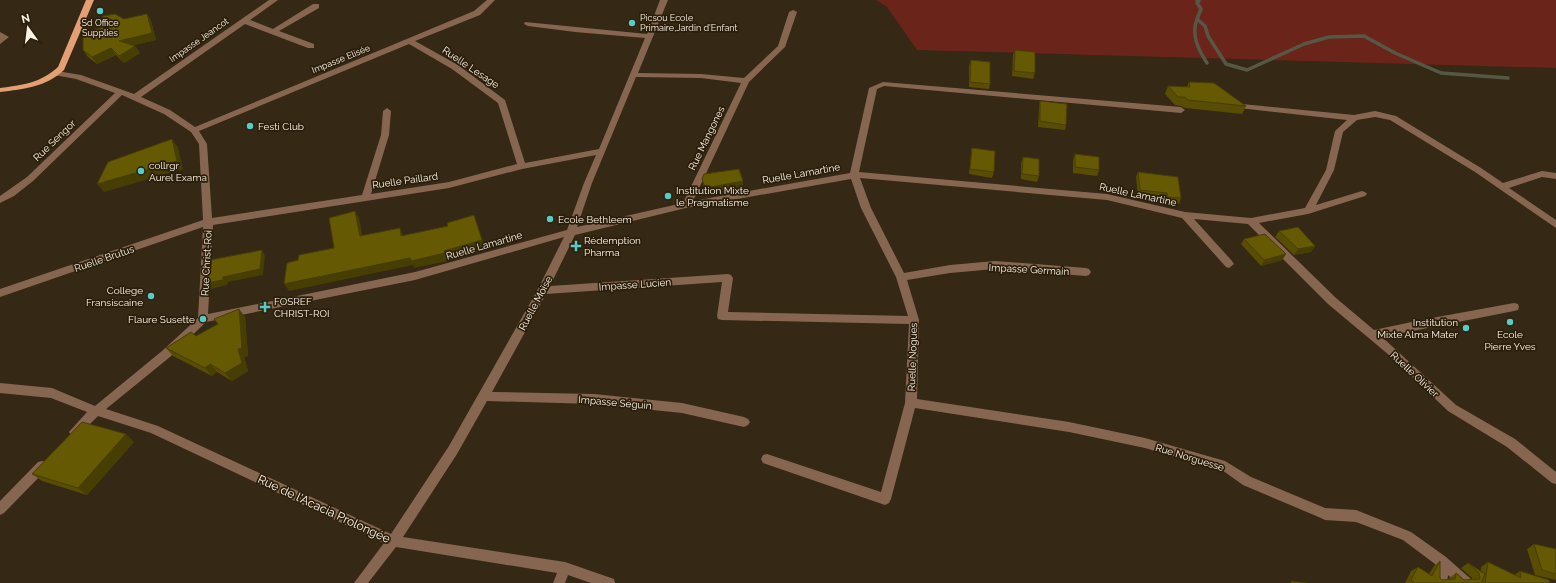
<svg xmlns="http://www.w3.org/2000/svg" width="1556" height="583" font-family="Raleway,sans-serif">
	<rect width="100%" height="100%" fill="#352815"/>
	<path fill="#6a2419" d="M876,0H1556V68L917,50L887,7Z"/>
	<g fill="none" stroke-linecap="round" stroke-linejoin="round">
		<path stroke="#565845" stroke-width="3.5" d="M1197,0L1199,1L1197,3L1201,9L1197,19L1205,26L1208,36L1226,64L1247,70L1304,44L1329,37L1364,36L1395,53L1441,73L1508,78
			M1197,19C1191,35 1198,49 1207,63"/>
		<path fill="#876651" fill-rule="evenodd" d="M269,0H278L250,20L273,29L313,4H319V8L279,31L314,44V48H308L245,24L141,97L170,110L195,127L474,11L487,0H495L480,15L415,41L458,65L505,100L525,163L599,149L645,38L575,32L528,26L524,24L525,22L647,34L660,0H668L638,73L701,74L744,78L778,46L789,12L793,10L797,12L785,47L749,82L693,201L850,173L869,88L883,82L1181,107L1185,110L1181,113L884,86L877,89L859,172L1107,194L1185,212L1251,218L1305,208L1326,170L1335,131L1347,120L1239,108L1238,106L1242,104L1354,115L1375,111L1396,116L1481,168L1503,183L1542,171L1556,173V179L1542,177L1509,188L1556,220V228L1475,172L1390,120L1375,117L1357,120L1343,132L1334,170L1316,205L1362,191L1365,192L1367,194L1365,196L1308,214L1259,223L1336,298L1374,330L1421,320L1514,303L1518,304L1519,307L1518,310L1514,311L1382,337L1456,405L1515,439L1556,472V484L1552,483L1507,447L1448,411L1389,355L1328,304L1248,224L1194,219L1232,261L1234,264L1229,268L1226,267L1182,218L1107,200L860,178L871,208L904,273L950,265L995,261L1086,268L1089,269L1091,272L1089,275L1086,276L995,269L950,273L907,280L919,320L917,399L1069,422L1145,438L1225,461L1251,477L1325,508L1356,510L1411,532L1446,557L1471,579L1472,583H1457L1448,575L1447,583H1435V564L1403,540L1356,522L1325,520L1321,518L1243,485L1222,470L1145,448L1069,432L915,408L891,499L889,503L885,505L763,463L761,459L763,455L767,454L881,492L905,403L909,324L722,320L718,319L717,316L722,282L546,294L492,392L594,394L682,403L744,417L748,419L750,422L748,425L744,427L682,413L594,404L487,401L457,454L403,537L565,562L614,579L615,583H591L568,575L565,583H553L557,573L396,547L368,583H354L384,543L151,433L98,416L79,435L75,437L71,435L69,432L87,412L51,398L0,393V383L52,388L95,406L162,351L198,318L203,227L0,297V289L203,220L199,144L191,132L164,114L122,95L33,181L14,196L0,203V196L27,177L115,93L76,79L54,75L53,73L57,71L81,75L134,94ZM409,44L452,69L498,103L517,164L449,182L371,194L389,135L391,111L387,108L383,111L381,135L362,195L212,218L207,144L199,131ZM636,77L701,78L741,83L683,203L577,227L592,183ZM596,155L584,183L567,230L415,272L208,314L213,225L449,188L522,169ZM851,179L861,208L896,277L908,316L728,312L733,278L731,275L728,274L550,286L575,235L686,208ZM564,237L538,289L449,446L391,534L158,426L106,409L170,357L206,322L415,280Z
			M0,32L9,37L0,44Z
			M42,461L46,462L48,466L46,470L4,513L0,515V501L38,462Z"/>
		<path fill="#e4a074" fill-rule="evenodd" d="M86,0H94L64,70C46,87 24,89 0,92V88C22,85 41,83 58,67Z"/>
	</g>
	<path fill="#584d03" d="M147,14L151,21L156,40L133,45L135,46L140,53L124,63L116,55L97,64L88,57L83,50L101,28L124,19Z
		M1015,50L1035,73L1033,79L1012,76L1013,55Z
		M971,60L990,84L989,89L969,87V66Z
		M1189,82L1246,106L1242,114L1185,108L1181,106L1175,105L1165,94L1168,86L1187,87Z
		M1040,101L1066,125L1065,130L1038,127L1039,107Z
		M972,148L994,172L992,178L969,174L971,154Z
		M1075,154L1099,170L1097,176L1073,173V160Z
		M1023,157L1039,176L1037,182L1021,179V163Z
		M1138,172L1181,198L1179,204L1165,202L1164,199L1138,195L1136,177Z
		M702,179L743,181V187L705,193L703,184Z
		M1279,231L1315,246L1311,252L1294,255L1275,237Z
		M1244,239L1286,254L1282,260L1261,266L1241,244Z
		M245,317L248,356L244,357L248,371L232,381L217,372L212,376L173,356L166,348Z
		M134,442L87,495L42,481L32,474Z
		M1534,544L1556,549V580L1535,575L1527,549Z
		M1440,561V578L1442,580H1449V578L1456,573L1464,580L1472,579V578L1461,568L1468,563L1481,571V567L1488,562L1514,575L1520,571L1550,583H1405L1411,571L1418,567L1429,574L1434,566Z"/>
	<path fill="#473e03" d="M147,14L151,21L156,40L123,48L119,41Z
		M135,46L140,53L124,63L119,56Z
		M111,48L116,55L97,64L92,57Z
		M172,139L178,147L183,169L104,192L97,184Z
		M743,181V187L705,193V188Z
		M355,211L359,218L364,243L360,236Z
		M476,222L485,247L447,259L448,261L414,268L413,265L289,291L284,284L410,258Z
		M400,228L403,235L405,243L401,236Z
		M1315,246L1311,252L1294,255L1298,249Z
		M262,250L265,256L263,275L228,282L227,285L211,289L207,283L223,277Z
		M1286,254L1282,260L1261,266L1264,260Z
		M239,309L245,317L248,356L244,357L248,371L232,381L225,373L238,349Z
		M210,364L217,372L212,376L205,368Z
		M126,434L134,442L87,495L78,488Z"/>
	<path fill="#665904" stroke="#473e03" d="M115,14L124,19L147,14L152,33L119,41L135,46L119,56L111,48L92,57L83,50V32L101,28L103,16Z
		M1015,50L1035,52V73L1014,71Z
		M971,60L990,62V84L970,82Z
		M1189,82L1214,83L1246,106L1188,100L1185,97H1178L1168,86L1190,87Z
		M1040,101L1067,104L1066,125L1040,121Z
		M172,139L177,161L97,184L108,162Z
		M972,148L995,151L994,172L970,169Z
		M1075,154L1099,157V170L1075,167Z
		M1023,157L1039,159V176L1022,174Z
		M739,169L743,181L705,188L702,179L704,174Z
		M1138,172L1178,177L1181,198L1167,197V193L1140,190Z
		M355,211L360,236L400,228L401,236L448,226L447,223L474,215L482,240L444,251L445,253L411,261L410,258L284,284L287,263L298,260L299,255L334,248L329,218Z
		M1298,227L1315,246L1298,249L1279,231Z
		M1265,234L1286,254L1264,260L1244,239Z
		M262,250L260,269L223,277V280L207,283L210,260Z
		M239,309L242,348L238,349L242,363L225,373L210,364L205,368L166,348L191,332L196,336L218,324L214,319Z
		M82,422L126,434L78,488L32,474Z
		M1534,544L1556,549V574L1542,570Z
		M1440,561V578L1442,580L1455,579L1456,573L1464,580L1480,579L1479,573L1468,563L1485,574L1481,583H1415L1411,580L1418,567L1432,576Z
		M1488,562L1521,578L1520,571L1549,580L1550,583H1485Z
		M1291,581L1307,583H1291Z"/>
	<g fill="#54cdc7" stroke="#2b1f0b" stroke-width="1.5">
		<circle cx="100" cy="11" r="4"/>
		<circle cx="632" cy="23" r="4"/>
		<circle cx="250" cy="126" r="4"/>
		<circle cx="141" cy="171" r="4"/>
		<circle cx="668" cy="196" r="4"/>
		<circle cx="550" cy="219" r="4"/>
		<path d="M574 240h4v4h4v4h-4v4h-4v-4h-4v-4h4z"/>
		<circle cx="151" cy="296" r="4"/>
		<path d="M263 301h4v4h4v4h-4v4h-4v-4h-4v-4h4z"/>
		<circle cx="203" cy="319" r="4"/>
		<circle cx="1510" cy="322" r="4"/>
		<circle cx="1466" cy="328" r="4"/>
	</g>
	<g text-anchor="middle" stroke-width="3.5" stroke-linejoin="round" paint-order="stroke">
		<g font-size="9" fill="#fcf3e7" stroke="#2b1f0b" text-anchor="start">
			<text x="640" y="21">Picsou Ecole<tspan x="640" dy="10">Primaire,Jardin d'Enfant</tspan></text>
			<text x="100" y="26" text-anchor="middle">Sd Office<tspan x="100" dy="10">Supplies</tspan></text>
		</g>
		<g font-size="9" fill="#fcf3e7" stroke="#2b1f0b">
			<text transform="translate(199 40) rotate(-35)" y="3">Impasse Jeancot</text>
			<text transform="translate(341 59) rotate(-22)" y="3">Impasse Elisée</text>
		</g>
		<g font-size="10" fill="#fcf3e7" stroke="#2b1f0b">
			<text transform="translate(471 67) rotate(34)" y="4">Ruelle Lesage</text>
			<text transform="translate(706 138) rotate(-64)" y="4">Rue Mangones</text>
			<text transform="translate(54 140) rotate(-44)" y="4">Rue Sengor</text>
			<text transform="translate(801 173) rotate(-10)" y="4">Ruelle Lamartine</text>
			<text transform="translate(405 180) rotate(-8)" y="4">Ruelle Paillard</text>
			<text transform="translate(1138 194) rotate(12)" y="4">Ruelle Lamartine</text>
			<text transform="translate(484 245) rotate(-16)" y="4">Ruelle Lamartine</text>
			<text transform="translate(104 258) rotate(-19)" y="4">Ruelle Brutus</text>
			<text transform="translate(206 263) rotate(-87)" y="4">Rue Christ-Roi</text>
			<text transform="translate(1029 269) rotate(3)" y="4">Impasse Germain</text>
			<text transform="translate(635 284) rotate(-4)" y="4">Impasse Lucien</text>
			<text transform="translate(535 303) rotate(-62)" y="4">Ruelle Moïse</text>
			<text transform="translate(912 357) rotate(-88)" y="4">Ruelle Nogues</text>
			<text transform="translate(1415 374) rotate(43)" y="4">Ruelle Olivier</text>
			<text transform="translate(615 402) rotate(5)" y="4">Impasse Séguin</text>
			<text transform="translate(1190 457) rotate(17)" y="4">Rue Norguesse</text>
		</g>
		<g font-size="10" fill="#fcf3e7" stroke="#2b1f0b" text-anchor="start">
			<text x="258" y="130">Festi Club</text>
			<text x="149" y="169">collrgr<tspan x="149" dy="12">Aurel Exama</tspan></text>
			<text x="676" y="194">Institution Mixte<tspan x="676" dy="12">le Pragmatisme</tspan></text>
			<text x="558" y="223">Ecole Bethleem</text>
			<text x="584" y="244">Rédemption<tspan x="584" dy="12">Pharma</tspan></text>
			<text x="143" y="294" text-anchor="end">College<tspan x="143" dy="12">Fransiscaine</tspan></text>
			<text x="274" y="305">FOSREF<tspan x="274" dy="12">CHRIST-ROI</tspan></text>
			<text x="195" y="323" text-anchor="end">Flaure Susette</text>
			<text x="1458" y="326" text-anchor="end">Institution<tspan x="1458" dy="12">Mixte Alma Mater</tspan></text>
			<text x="1510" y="338" text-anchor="middle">Ecole<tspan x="1510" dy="12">Pierre Yves</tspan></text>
		</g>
		<g font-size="12" fill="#fcf3e7" stroke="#2b1f0b">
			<text transform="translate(324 509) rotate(25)" y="4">Rue de l'Acacia Prolongée</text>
		</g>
	</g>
	<g transform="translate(28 28) rotate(346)" stroke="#2b1f0b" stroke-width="3" paint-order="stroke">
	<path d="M0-3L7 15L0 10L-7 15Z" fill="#fcf3e7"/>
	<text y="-6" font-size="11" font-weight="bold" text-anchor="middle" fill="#fcf3e7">N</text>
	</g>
</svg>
